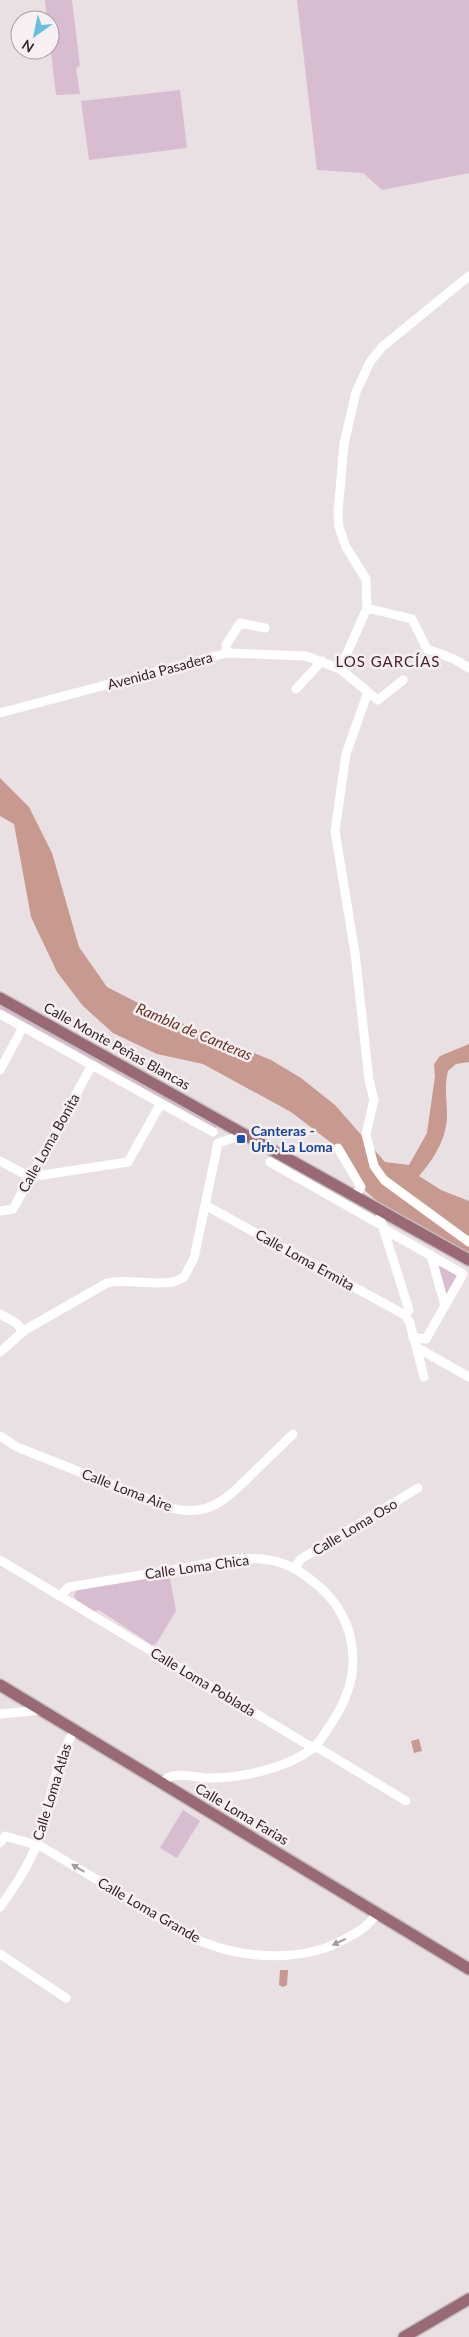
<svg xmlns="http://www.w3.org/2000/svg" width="469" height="2337" font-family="Lato,sans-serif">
	<rect width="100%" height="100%" fill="#e9e0e4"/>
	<path fill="#d8bccf" d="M45,0H72L80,66L76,68L80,94L56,95L50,43V20H47Z
		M297,0H469V173L382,190L363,173L317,170Z
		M180,90L187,148L89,160L81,101Z
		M0,998L220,1120L213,1132L0,1014Z
		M431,1255L463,1274L445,1306Z
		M169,1574L176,1611L156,1644L152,1645L99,1610L94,1611L77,1600L74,1596L77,1589Z
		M183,1810L200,1821L177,1858L160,1848Z"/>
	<path fill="#c8998f" d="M0,778L29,807L52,853L79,947L107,987L160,1014L271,1060L301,1078L335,1105L385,1162L409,1165L427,1133L435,1076L434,1064L440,1056L469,1044V1062L456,1064L448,1071C444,1085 447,1101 447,1115C447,1138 434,1159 419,1176L441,1190L469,1201V1255L386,1209L361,1187L338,1148L291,1112L203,1064L157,1054L113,1033L83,1006L57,972L31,917L14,824L0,816Z
		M419,1739L422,1751L414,1753L411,1741Z
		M280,1970H288L287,1985L283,1987L279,1985Z"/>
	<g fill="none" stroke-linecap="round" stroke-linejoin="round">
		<defs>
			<path id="major" d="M0,998L469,1260
				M0,1685L469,1969
				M404,2337L469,2299"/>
		</defs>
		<use href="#major" stroke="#c3bdbe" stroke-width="14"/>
		<path stroke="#fff" stroke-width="9" d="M367,608L412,619L427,649L454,659L469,668
			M227,653L226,645L240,623L265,628
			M340,669L367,608L366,579L346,547L339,527L338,512L344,444L356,392L370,362L382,347L469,276
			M296,689L322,661
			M368,692L378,700L403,680
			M0,713L227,653L306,656L340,669L368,692L346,754L335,831L355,953L369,1080L374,1100L366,1134L374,1166L384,1180L469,1242
			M0,1014L213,1132
			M0,1070L23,1027
			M218,1143L236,1137L240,1131
			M338,1148L361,1187L355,1196
			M0,1161L30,1177L128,1162L161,1103
			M270,1162L383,1226
			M205,1205L405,1315
			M0,1211L13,1209L92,1065
			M384,1212L380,1218L409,1310L405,1315L410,1323L424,1377
			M384,1229L463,1274L426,1339L413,1337
			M431,1255L445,1306
			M0,1314L16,1323L23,1331
			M416,1347L469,1377
			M0,1352L25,1330L107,1283C130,1277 166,1290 184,1277L194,1258L218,1143
			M0,1436L17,1447L168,1507C208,1519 225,1500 252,1474C265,1461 279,1448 293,1434
			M0,1560L308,1745L320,1749L406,1801
			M294,1568L301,1559L418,1488
			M60,1596L69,1587C107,1581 146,1574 184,1568C213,1563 245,1554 274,1561C295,1565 313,1580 328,1595C344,1613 353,1636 353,1661C353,1684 343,1706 331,1724C325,1732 320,1743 313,1748C286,1769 241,1778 208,1778C195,1778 171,1769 163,1783
			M0,1714L43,1710
			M0,1843L5,1836L36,1845
			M37,1844C74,1866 111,1888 148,1910C167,1922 187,1937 208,1944C245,1958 298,1961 335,1944C352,1935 366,1930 377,1913
			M0,1907C14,1888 29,1865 37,1843C51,1806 53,1763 75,1730
			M0,1954L66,1998"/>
		<use href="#major" stroke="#996a75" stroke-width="11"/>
	</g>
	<defs><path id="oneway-solid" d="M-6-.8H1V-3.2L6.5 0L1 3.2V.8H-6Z" transform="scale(1.25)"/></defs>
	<g fill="#a59c9e">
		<use href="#oneway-solid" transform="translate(78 1868) rotate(-149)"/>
		<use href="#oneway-solid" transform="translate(339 1942) rotate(155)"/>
	</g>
	<rect fill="#1a4fb4" stroke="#f6f0f3" stroke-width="2" x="236" y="1134" width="10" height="10" rx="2.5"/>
	<g text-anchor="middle" stroke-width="5" stroke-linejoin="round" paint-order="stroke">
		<g font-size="14" fill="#372328" stroke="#f6f0f3">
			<text transform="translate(160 671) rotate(-15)" y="5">Avenida Pasadera</text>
			<text transform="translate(117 1046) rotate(29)" y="5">Calle Monte Peñas Blancas</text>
			<text transform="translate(49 1143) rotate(-61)" y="5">Calle Loma Bonita</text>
			<text transform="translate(305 1260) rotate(29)" y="5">Calle Loma Ermita</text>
			<text transform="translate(127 1490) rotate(21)" y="5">Calle Loma Aire</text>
			<text transform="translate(355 1527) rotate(-31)" y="5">Calle Loma Oso</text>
			<text transform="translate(197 1567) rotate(-8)" y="5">Calle Loma Chica</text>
			<text transform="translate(203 1682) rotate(31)" y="5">Calle Loma Poblada</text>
			<text transform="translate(52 1792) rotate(-73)" y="5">Calle Loma Atlas</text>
			<text transform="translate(242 1814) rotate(31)" y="5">Calle Loma Farias</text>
			<text transform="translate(149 1910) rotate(30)" y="5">Calle Loma Grande</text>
		</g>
		<g font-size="14" font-weight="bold" fill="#164399" stroke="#f6f0f3" text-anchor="start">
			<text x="251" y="1136">Canteras -<tspan x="251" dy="16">Urb. La Loma</tspan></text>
		</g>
		<g font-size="15" letter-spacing="1" fill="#47222a" stroke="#f6f0f3">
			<text x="388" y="667">LOS GARCÍAS</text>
		</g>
		<g font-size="15" font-style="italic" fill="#6b3325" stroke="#f6f0f3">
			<text transform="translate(194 1032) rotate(23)" y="5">Rambla de Canteras</text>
		</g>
	</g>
	<g transform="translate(35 35) rotate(213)"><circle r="24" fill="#f6f0f3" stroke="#aa9ea2"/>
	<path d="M0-4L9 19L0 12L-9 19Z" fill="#68bee0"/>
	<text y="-8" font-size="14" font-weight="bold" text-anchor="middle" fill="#372328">N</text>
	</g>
</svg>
